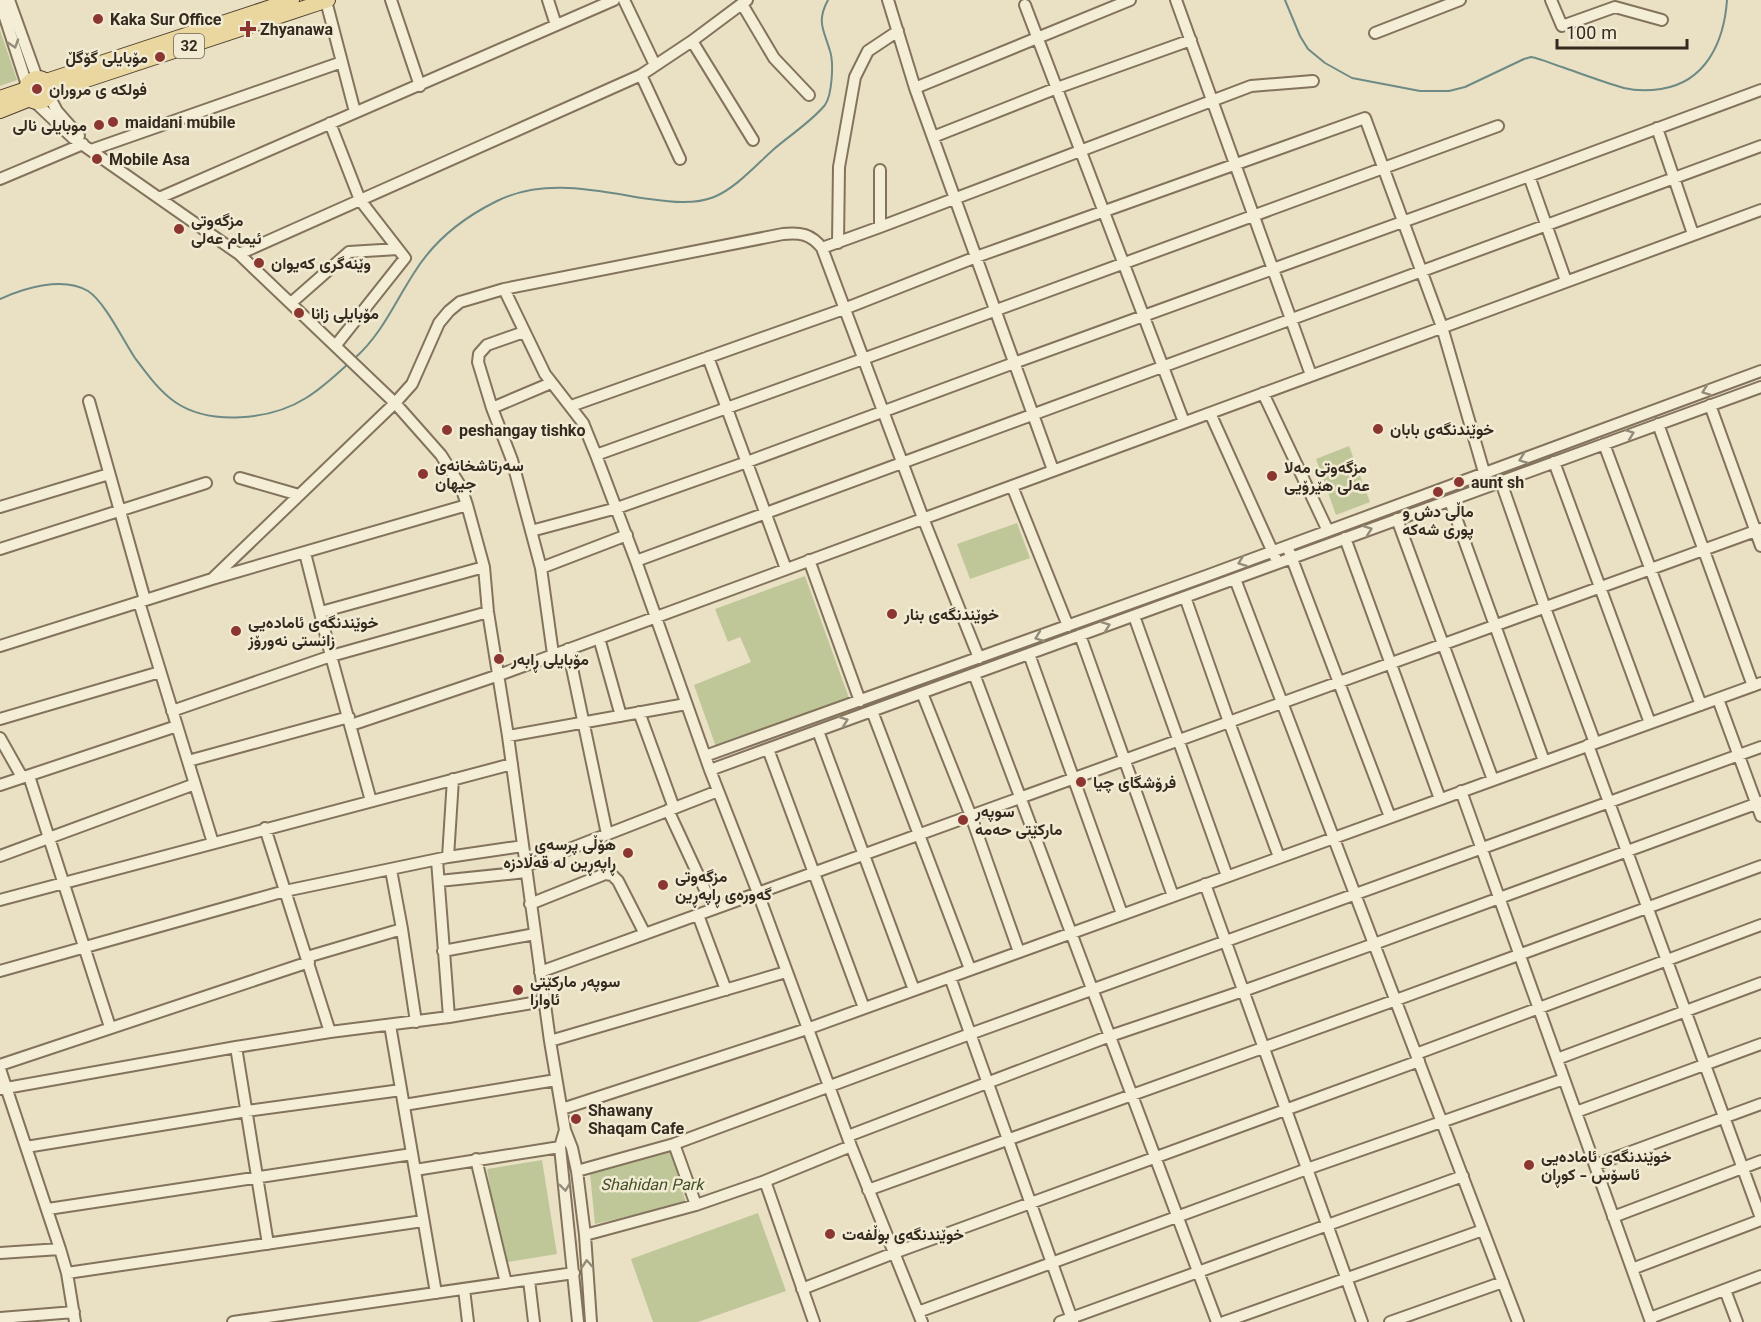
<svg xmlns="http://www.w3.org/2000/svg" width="1761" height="1322" font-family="Georgia,Vazirmatn,serif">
	<rect width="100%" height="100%" fill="#eae1c4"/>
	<path fill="#bfc799" d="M0,30L17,80L0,86Z
		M1349,446L1370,502L1336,515L1316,459Z
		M1017,523L1030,558L970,579L957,544Z
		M805,576L849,698L716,747L694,685L751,662L740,637L728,642L715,609Z
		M671,1151L686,1203L595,1224L590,1174Z
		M542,1160L557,1254L502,1263L487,1169Z
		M758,1213L786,1291L698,1322H653L631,1259Z"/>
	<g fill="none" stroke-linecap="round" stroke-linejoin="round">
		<path stroke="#6d8a85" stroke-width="2" d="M1285,0L1300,36L1308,49L1325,63L1352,78L1420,91H1449L1465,87L1524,59L1531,57C1542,59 1552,64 1562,67C1582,74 1603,82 1624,88C1636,91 1648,91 1661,89C1706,82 1724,42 1727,0
			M0,299C24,288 63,276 88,291C105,302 123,340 135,358C147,374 159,391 175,402C210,426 271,420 306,398C321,389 335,376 348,364
			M355,358C382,334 395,302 414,273C433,242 463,218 495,202C541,178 594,190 642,198C665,201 691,206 714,197C736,188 756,165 774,149C790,135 811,122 825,105C832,95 834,63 830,51C824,30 816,22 828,0"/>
		<defs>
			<path id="minor" d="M9,0L37,78
				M391,0L420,86
				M548,0L556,25
				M624,0L655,65
				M888,0L915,88L1053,470
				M1176,0L1311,375
				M1551,0L1562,26L1615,7L1662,20
				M326,1L355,112
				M0,2L27,85
				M742,4L774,58L809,95
				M1025,5L1184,422
				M1375,33L1460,0
				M692,41L753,140
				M641,75L680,159
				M915,88L1130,0
				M49,96L57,111L79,136
				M35,102L73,138L239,254L395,403L441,455L461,487L467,505L484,567L488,612L508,736L550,1041L565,1130L572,1148L577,1171L585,1235L591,1322
				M330,123L360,200L405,258L336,345
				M1657,128L1693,234
				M933,137L1057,88L1191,40
				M91,150L342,62
				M880,170V227
				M1529,176L1566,281
				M0,179L83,144
				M159,198L614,0
				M838,243L839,167L855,77L868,51L898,31
				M822,248L880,227L1251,86L1313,81
				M239,254L641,75L692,41L747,0
				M504,289L545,374L583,423L596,455L636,561L710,770L758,893L851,1146L922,1322
				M291,303L349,252L398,249
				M524,332L487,345L479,354L478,362L492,408L512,460L541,568L553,654
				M708,357L786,569
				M1263,393L1328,531
				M89,401L145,600
				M1710,405L1761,546
				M571,406L844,309L976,257L1365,118L1442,327L1488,486
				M492,408L551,383
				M1210,413L1275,557
				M1658,424L1753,686
				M1604,444L1701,705
				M596,455L863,359L1498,126
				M1554,462L1650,723
				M240,478L299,495
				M1501,482L1545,608L1595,743
				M1012,486L1068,626
				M1450,501L1544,761
				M0,507L109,474
				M1397,519L1493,780
				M531,531L617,508L747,462L1014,363L1529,176L1761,90
				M1345,538L1440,799
				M0,549L206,483
				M1289,551L1390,817
				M305,553L331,656L371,801
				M809,560L860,701
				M636,561L1761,146
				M541,568L627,535
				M212,579L395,403L412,384L439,323L449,311L460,302L504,289L783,234C800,232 811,234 822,248L923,518L979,658
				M1235,579L1518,1322
				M1185,597L1229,722L1279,857
				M139,602L213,843
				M321,612L484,567
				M1134,616L1227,876
				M1080,635L1173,896
				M599,638L621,716
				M0,646L212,579L467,505
				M568,649L607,834
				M1029,654L1122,914
				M974,674L1217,1322
				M922,693L971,816L1019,952
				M1718,699L1761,816
				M172,711L331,656L488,612
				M872,711L970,969
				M639,712L674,808
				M0,719L160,672
				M351,725L499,675L1761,210
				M818,731L914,990
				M508,736L686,704
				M0,738L22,777
				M1588,745L1761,1218
				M768,749L864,1008
				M705,756L1206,576L1761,371
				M188,761L349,717
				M710,770L1761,387
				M29,776L110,1027
				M0,785L177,726
				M1461,791L1651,1322
				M668,810L714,909
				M265,828L330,1032
				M0,856L195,784
				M448,857L453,779
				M437,860L449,1017
				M526,866L718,791
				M391,870L402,929L416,1022
				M439,881L526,872
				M1205,884L1362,1322
				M0,900L512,764
				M530,904L605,874L612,875L618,881L645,934
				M698,915L726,990
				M443,951L535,934
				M307,957L402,929
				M0,971L285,891L448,857L523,846
				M540,972L1761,529
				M950,977L1073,1322
				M390,1025L436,1293
				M550,1041L786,972
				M236,1047L268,1244
				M1416,1054L1761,925
				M1557,1059L1761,983
				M0,1065L309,962
				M0,1069L60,1249L67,1273L75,1322
				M0,1089L236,1047L330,1032L449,1017L544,1001
				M404,1105L556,1080
				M562,1109L807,1029L1761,683
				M1576,1112L1761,1044
				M565,1130L560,1147L578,1322
				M848,1136L1110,1036L1243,991L1374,944L1761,802
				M674,1144L696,1205
				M26,1147L247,1111L401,1090
				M476,1159L506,1283
				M1595,1165L1761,1104
				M415,1170L560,1147
				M577,1171L674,1144L970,1034L1761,747
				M765,1181L814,1322
				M868,1190L1396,1000L1761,866
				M48,1209L412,1154
				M1613,1217L1761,1161
				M585,1235L696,1205L765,1181L851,1146
				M0,1253L60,1249
				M1632,1269L1761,1220
				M67,1273L423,1221
				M529,1280L534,1322
				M464,1289L468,1322
				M802,1289L894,1253L1419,1061
				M1725,1290L1737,1322
				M918,1312L1307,1169L1564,1079
				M0,1318L74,1312
				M1650,1318L1761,1276
				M233,1322L574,1273
				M1060,1322L1463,1176
				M1224,1322L1483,1230
				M1390,1322L1503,1282"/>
			<path id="major" d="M26 90a12 12 0 1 1 24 0a12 12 0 1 1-24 0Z
				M46,81L292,0
				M50,92L328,0
				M0,98L26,89
				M0,111L30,99"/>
		</defs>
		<use href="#minor" stroke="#83735c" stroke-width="14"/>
		<use href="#major" stroke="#514130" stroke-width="16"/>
		<use href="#minor" stroke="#f5eed6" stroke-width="10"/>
		<use href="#major" stroke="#ead79f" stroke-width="14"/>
	</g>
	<defs><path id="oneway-chevron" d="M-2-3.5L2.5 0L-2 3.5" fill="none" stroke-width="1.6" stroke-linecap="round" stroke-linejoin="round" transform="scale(1.5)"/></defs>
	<g stroke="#948c7a">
		<use href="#oneway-chevron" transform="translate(14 44) rotate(72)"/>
		<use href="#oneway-chevron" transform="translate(1706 391) rotate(160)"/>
		<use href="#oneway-chevron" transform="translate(1630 434) rotate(-21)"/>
		<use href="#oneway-chevron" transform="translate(1523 459) rotate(160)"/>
		<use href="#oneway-chevron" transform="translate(1368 530) rotate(-20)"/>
		<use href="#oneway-chevron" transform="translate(1242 562) rotate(160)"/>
		<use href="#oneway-chevron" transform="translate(1106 626) rotate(-20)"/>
		<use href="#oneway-chevron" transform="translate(1039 637) rotate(160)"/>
		<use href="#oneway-chevron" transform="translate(844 721) rotate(-20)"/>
		<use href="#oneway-chevron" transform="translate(565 1187) rotate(83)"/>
		<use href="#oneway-chevron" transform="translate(587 1264) rotate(-94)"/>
	</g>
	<g fill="#8c3632" stroke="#f2ebd3" stroke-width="2">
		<circle cx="98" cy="19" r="6"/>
		<path d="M245 20h6v6h6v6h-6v6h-6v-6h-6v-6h6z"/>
		<circle cx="160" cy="57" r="6"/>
		<circle cx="37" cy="89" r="6"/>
		<circle cx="113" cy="122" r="6"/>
		<circle cx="99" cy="125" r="6"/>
		<circle cx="97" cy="159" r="6"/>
		<circle cx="179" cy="229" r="6"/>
		<circle cx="259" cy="263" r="6"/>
		<circle cx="299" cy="313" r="6"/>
		<circle cx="1378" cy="429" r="6"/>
		<circle cx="447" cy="430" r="6"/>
		<circle cx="423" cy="474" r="6"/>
		<circle cx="1272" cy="476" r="6"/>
		<circle cx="1459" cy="482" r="6"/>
		<circle cx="1438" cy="492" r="6"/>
		<circle cx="892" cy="614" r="6"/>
		<circle cx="236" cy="631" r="6"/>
		<circle cx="499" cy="659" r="6"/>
		<circle cx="1081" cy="782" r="6"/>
		<circle cx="963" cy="820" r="6"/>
		<circle cx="628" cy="853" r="6"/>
		<circle cx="663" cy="885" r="6"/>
		<circle cx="518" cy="990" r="6"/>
		<circle cx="576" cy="1119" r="6"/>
		<circle cx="1529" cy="1165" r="6"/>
		<circle cx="830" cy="1234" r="6"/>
	</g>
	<g text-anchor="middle" stroke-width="5" stroke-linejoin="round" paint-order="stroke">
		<rect fill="#f2ebd3" stroke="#6d6455" stroke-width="1.5" x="174" y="34" width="30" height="24" rx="4.5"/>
		<g font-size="15" font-weight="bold" fill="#342a1f">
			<text x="189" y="51">32</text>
		</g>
		<g font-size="16" font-weight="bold" fill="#342a1f" stroke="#f2ebd3" text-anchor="start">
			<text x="110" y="25">Kaka Sur Office</text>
			<text x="260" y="35">Zhyanawa</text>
			<text x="148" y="63" text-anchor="end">مۆبایلی گۆگڵ</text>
			<text x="49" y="95">فولکه ی مروران</text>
			<text x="125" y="128">maidani mubile</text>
			<text x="87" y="131" text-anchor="end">موبايلى نالى</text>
			<text x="109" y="165">Mobile Asa</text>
			<text x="191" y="226">مزگەوتی<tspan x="191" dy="18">ئیمام عەلی</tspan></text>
			<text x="271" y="269">وێنەگری کەیوان</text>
			<text x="311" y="319">مۆبایلی زانا</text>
			<text x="1390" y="435">خوێندنگەی بابان</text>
			<text x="459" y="436">peshangay tishko</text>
			<text x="435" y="471">سەرتاشخانەی<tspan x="435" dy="18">جیهان</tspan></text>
			<text x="1284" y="473">مزگەوتی مەلا<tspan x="1284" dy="18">عەلی هێرۆیی</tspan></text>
			<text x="1471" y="488">aunt sh</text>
			<text x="1438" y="517" text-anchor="middle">ماڵی دش و<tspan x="1438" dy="18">پوری شەکە</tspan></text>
			<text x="904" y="620">خوێندنگەی بنار</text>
			<text x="248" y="628">خوێندنگەی ئامادەیی<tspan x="248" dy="18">زانستی نەورۆز</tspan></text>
			<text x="511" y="665">مۆبایلی ڕابەر</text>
			<text x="1093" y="788">فرۆشگای چیا</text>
			<text x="975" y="817">سوپەر<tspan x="975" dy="18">مارکێتی حەمە</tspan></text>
			<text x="616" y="850" text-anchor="end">هۆڵی پرسەی<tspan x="616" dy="18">ڕاپەڕین لە قەڵادزە</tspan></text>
			<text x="675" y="882">مزگەوتی<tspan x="675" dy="18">گەورەی ڕاپەڕین</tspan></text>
			<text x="530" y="987">سوپەر مارکێتی<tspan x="530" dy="18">ئاوارا</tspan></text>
			<text x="588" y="1116">Shawany<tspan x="588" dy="18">Shaqam Cafe</tspan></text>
			<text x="1541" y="1162">خوێندنگەی ئامادەیی<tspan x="1541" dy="18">ئاسۆس - کوڕان</tspan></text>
			<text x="842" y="1240">خوێندنگەی بوڵفەت</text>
		</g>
		<g font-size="16" font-style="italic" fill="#424f27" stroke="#f2ebd3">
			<text x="652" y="1190">Shahidan Park</text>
		</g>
	</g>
	<path d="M1557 39v9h130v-9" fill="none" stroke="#342a1f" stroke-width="3"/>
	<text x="1566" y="39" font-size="18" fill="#342a1f" stroke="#f2ebd3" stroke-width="4.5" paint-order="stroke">100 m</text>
</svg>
